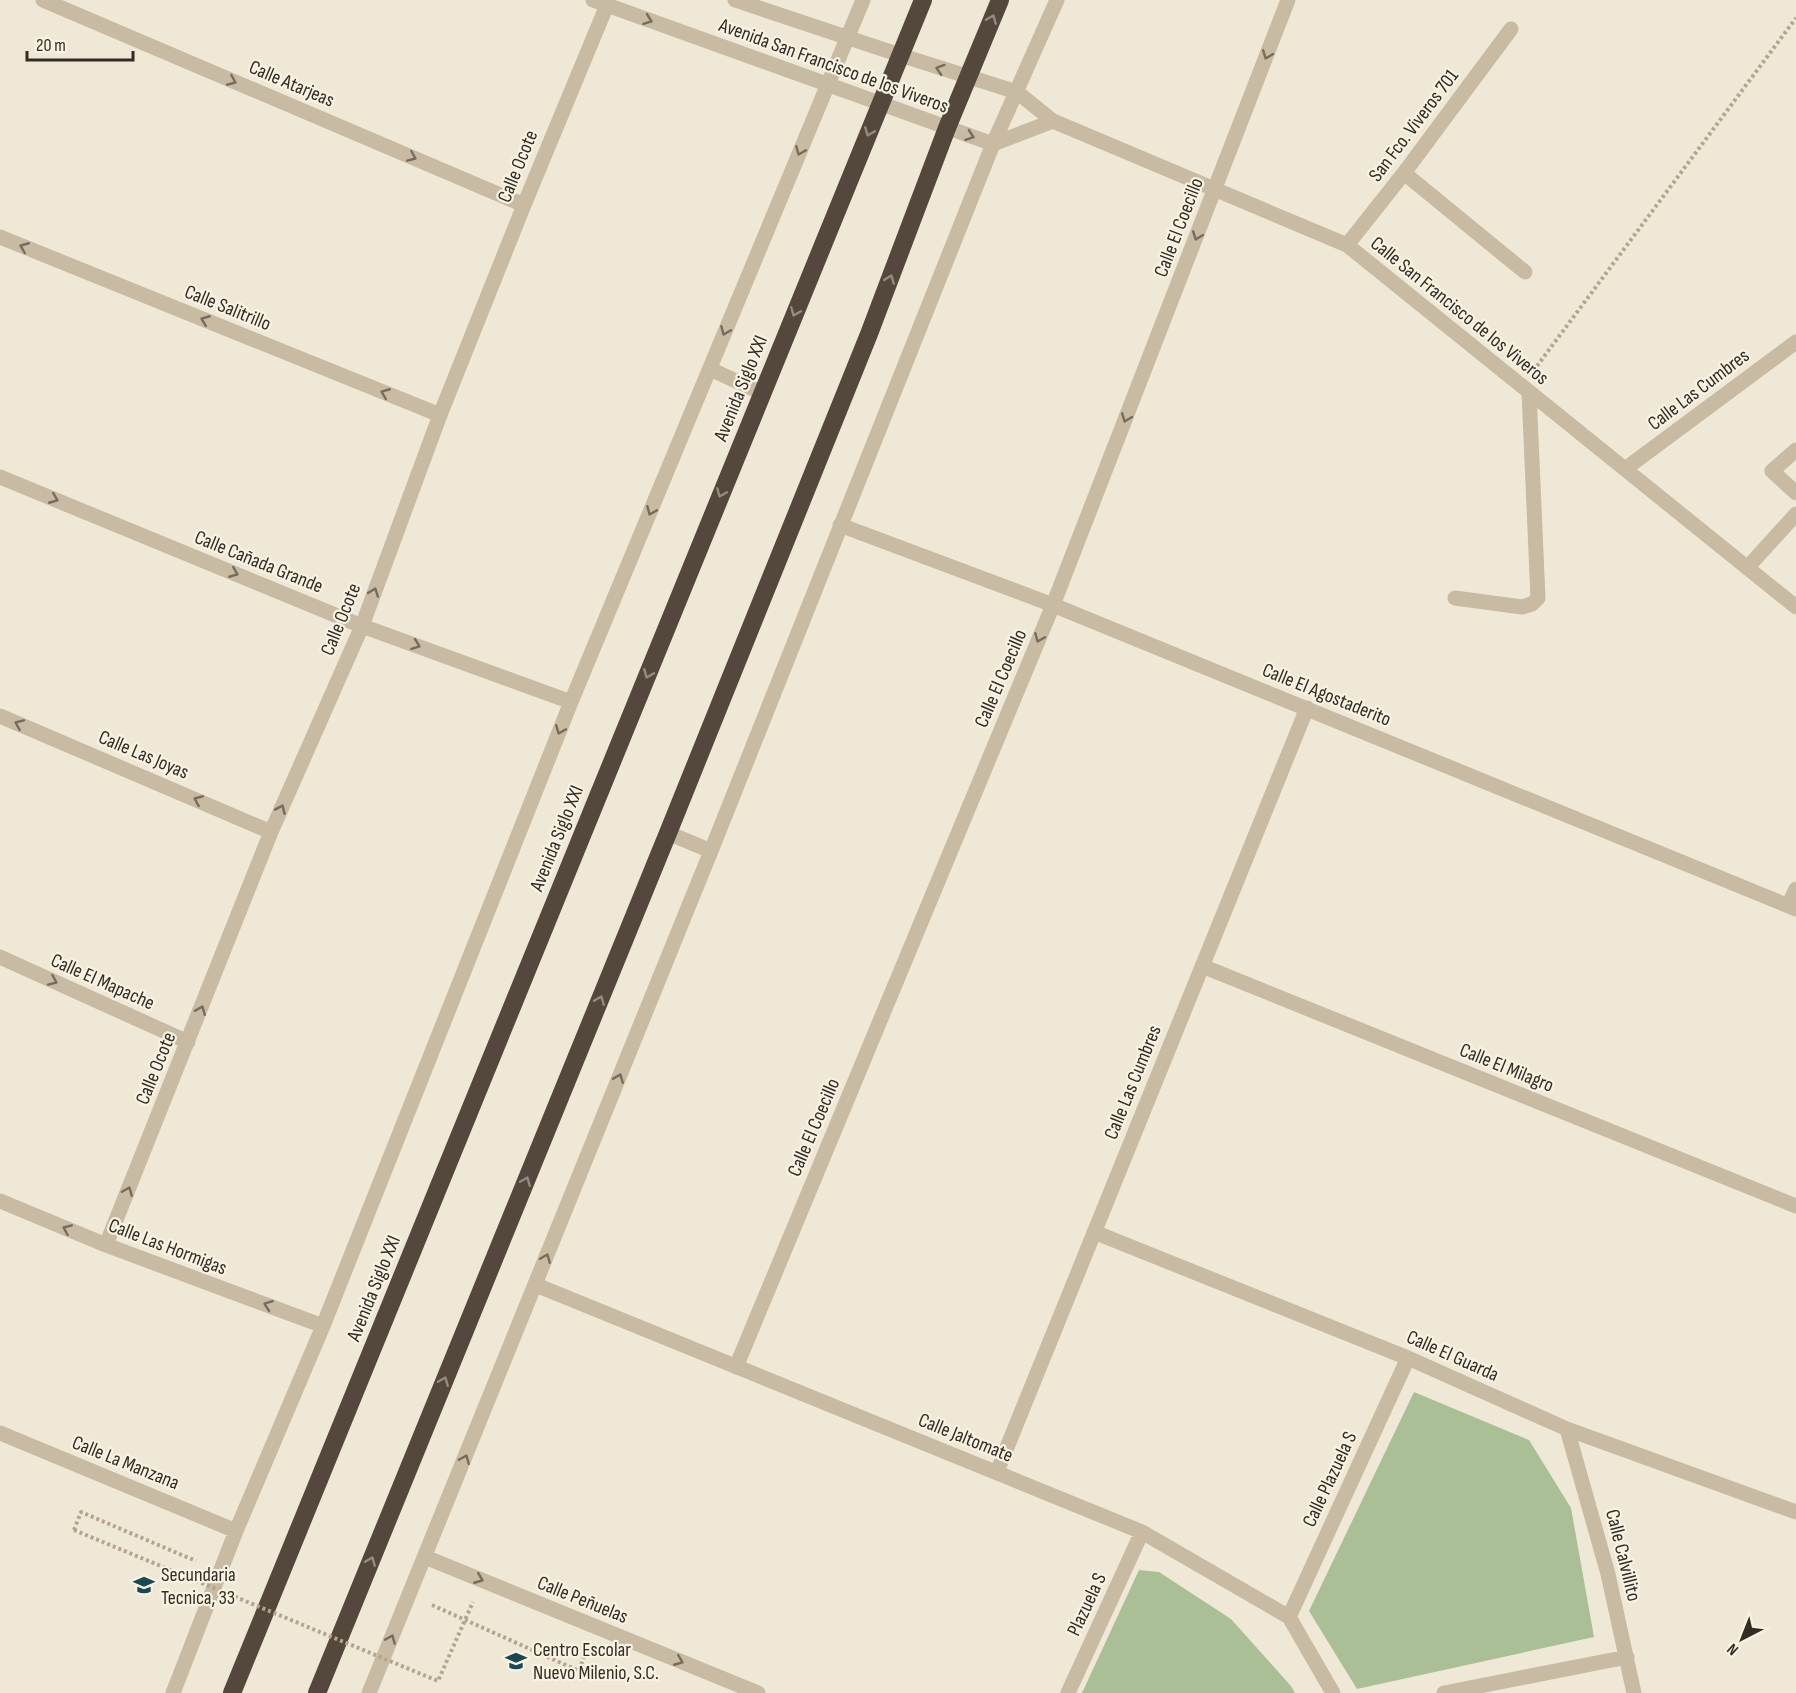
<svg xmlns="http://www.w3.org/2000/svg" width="1796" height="1693" font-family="'Sofia Sans Condensed',sans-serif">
	<rect width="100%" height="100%" fill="#f0e8d7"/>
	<path fill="#abbf97" d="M1414,1392L1529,1440L1571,1508L1594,1637L1357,1689L1309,1611Z
		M1139,1570L1159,1572L1231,1619L1291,1686L1295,1693H1082Z"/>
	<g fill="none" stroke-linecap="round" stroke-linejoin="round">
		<path stroke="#b4a48e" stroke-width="4" stroke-dasharray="3 3" stroke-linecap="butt" d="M1537,366L1796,18
			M74,1530L81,1512L196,1561
			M432,1605L579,1671L586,1651"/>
		<path stroke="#c8baa3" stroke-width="15" d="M43,0L524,205
			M593,0L993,144L1053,121
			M735,0L900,55L1017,92L1053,121L1347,245L1796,607
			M1404,173L1525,272
			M0,237L440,415
			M1347,245L1404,173L1511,29
			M710,369L762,393
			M1796,450L1772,471L1796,493
			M1625,469L1796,342
			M0,477L362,626L571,702
			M840,525L1053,605L1796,909
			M1747,568L1796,514
			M1455,598L1522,607L1532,604L1538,598L1529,392
			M0,716L271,832
			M668,833L711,851
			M1788,906L1796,889
			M0,957L188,1042
			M1202,966L1796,1206
			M0,1201L106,1245L323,1326
			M1094,1232L1408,1358L1567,1429L1796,1512
			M106,1245L271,832L362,626L440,415L524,205L607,5
			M536,1285L1142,1532L1289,1617L1333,1693
			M736,1367L1053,605L1288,0
			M1567,1429L1608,1574L1634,1693
			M0,1433L236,1531
			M997,1472L1307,708
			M425,1557L758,1693
			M1289,1617L1408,1358
			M173,1693L236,1531L323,1326L571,702L863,0
			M369,1693L711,851L993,144L1057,0
			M1068,1693L1142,1532
			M1444,1693L1627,1657"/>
		<path stroke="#54473c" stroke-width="18" d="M232,1693L923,0
			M317,1693L668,833L869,334L947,128L1000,0"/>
		<path stroke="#b4a48e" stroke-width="4" stroke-dasharray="3 3" stroke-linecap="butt" d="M74,1530L438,1681L473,1602"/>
	</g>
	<defs><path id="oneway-chevron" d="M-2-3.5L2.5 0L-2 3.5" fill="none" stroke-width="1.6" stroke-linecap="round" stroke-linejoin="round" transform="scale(1.5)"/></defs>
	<g stroke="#968b7f">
		<use href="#oneway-chevron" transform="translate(992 19) rotate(-68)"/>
		<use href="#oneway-chevron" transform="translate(869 132) rotate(112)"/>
		<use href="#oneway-chevron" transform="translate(890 279) rotate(-69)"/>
		<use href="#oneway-chevron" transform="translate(795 312) rotate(112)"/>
		<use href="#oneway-chevron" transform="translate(721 493) rotate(112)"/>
		<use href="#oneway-chevron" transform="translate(648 674) rotate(112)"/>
		<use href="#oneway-chevron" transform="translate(600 1000) rotate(-68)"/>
		<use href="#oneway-chevron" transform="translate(526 1181) rotate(-68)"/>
		<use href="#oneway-chevron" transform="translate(444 1381) rotate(-68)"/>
		<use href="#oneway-chevron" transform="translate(371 1561) rotate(-68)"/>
	</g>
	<g stroke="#766c5e">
		<use href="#oneway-chevron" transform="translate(648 20) rotate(20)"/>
		<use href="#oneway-chevron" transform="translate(1267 55) rotate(111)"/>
		<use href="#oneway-chevron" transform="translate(940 69) rotate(-162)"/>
		<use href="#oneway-chevron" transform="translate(232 81) rotate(23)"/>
		<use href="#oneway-chevron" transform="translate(970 136) rotate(19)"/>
		<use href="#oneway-chevron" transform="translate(800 151) rotate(113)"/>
		<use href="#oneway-chevron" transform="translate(412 157) rotate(23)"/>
		<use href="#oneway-chevron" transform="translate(1197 236) rotate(111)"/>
		<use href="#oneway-chevron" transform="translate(24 247) rotate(-158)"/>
		<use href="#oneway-chevron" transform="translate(205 320) rotate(-158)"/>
		<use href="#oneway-chevron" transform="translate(725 331) rotate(113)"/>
		<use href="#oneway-chevron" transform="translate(385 393) rotate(-158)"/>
		<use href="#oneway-chevron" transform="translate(1126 418) rotate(111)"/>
		<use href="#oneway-chevron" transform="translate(54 499) rotate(22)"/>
		<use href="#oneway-chevron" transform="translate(651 511) rotate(113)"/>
		<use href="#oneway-chevron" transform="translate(234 573) rotate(22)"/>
		<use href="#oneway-chevron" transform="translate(374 592) rotate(-70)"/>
		<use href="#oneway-chevron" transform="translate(1039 638) rotate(113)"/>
		<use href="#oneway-chevron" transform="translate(416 645) rotate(20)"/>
		<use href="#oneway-chevron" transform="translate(19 724) rotate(-157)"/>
		<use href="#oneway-chevron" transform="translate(560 730) rotate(112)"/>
		<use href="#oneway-chevron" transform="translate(198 800) rotate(-157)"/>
		<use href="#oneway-chevron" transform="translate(281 809) rotate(-66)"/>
		<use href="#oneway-chevron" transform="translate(53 981) rotate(24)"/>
		<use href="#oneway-chevron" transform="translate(201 1010) rotate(-68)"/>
		<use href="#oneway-chevron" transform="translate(619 1078) rotate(-68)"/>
		<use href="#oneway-chevron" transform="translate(128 1191) rotate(-68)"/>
		<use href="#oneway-chevron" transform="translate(67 1229) rotate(-157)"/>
		<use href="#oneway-chevron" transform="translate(546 1258) rotate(-68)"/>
		<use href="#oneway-chevron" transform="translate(268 1305) rotate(-160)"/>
		<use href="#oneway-chevron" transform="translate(465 1459) rotate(-68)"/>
		<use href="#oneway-chevron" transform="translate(479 1579) rotate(22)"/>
		<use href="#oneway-chevron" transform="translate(391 1639) rotate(-67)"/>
		<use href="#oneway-chevron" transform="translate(679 1661) rotate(22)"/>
	</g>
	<defs>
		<symbol id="school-bare" viewBox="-9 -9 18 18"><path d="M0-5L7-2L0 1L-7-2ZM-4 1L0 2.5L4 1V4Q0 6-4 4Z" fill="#1b4754" stroke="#f8f2e3" stroke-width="2.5" paint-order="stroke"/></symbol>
	</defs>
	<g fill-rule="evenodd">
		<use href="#school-bare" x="129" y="1570" width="30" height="30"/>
		<use href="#school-bare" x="501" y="1646" width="30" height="30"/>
	</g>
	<g text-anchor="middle" stroke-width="4.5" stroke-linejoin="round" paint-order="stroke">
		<g font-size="20" fill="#332c25" stroke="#f8f2e3">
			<text transform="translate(834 65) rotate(20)" y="7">Avenida San Francisco de los Viveros</text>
			<text transform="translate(292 83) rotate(23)" y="7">Calle Atarjeas</text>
			<text transform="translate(1413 125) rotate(-53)" y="7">San Fco. Viveros 701</text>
			<text transform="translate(517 166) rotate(-68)" y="7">Calle Ocote</text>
			<text transform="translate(1178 227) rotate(-69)" y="7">Calle El Coecillo</text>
			<text transform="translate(228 307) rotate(22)" y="7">Calle Salitrillo</text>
			<text transform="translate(1460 310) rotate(39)" y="7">Calle San Francisco de los Viveros</text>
			<text transform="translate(740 388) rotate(-68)" y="7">Avenida Siglo XXI</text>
			<text transform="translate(1698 389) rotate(-37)" y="7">Calle Las Cumbres</text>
			<text transform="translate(259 561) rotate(22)" y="7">Calle Cañada Grande</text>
			<text transform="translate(340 619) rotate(-68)" y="7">Calle Ocote</text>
			<text transform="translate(1000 678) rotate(-67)" y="7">Calle El Coecillo</text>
			<text transform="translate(1327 694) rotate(22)" y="7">Calle El Agostaderito</text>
			<text transform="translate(144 754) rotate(23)" y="7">Calle Las Joyas</text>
			<text transform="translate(556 838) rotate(-68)" y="7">Avenida Siglo XXI</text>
			<text transform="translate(103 981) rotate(24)" y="7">Calle El Mapache</text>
			<text transform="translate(1507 1067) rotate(22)" y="7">Calle El Milagro</text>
			<text transform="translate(155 1068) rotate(-68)" y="7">Calle Ocote</text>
			<text transform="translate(1132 1082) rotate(-68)" y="7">Calle Las Cumbres</text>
			<text transform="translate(813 1127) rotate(-67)" y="7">Calle El Coecillo</text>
			<text transform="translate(168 1246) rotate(21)" y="7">Calle Las Hormigas</text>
			<text transform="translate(373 1288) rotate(-68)" y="7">Avenida Siglo XXI</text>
			<text transform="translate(1453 1355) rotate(24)" y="7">Calle El Guarda</text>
			<text transform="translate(966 1437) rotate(22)" y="7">Calle Jaltomate</text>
			<text transform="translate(126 1462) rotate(22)" y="7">Calle La Manzana</text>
			<text transform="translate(1329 1479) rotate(-65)" y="7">Calle Plazuela S</text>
			<text transform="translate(1624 1555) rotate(76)" y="7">Calle Calvillito</text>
			<text transform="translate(583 1599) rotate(22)" y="7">Calle Peñuelas</text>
			<text transform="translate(1086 1604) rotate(-65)" y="7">Plazuela S</text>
		</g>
		<g font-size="20" fill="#332c25" stroke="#f8f2e3" text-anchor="start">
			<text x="161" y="1581">Secundaria<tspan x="161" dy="23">Tecnica, 33</tspan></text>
			<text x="533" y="1656">Centro Escolar<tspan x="533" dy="23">Nuevo Milenio, S.C.</tspan></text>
		</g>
	</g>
	<g transform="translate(1742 1639) rotate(222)" stroke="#f8f2e3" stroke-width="4.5" paint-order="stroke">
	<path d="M0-4.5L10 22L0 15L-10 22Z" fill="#332c25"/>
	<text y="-9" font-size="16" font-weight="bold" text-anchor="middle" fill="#332c25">N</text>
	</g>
	<path d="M27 51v9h106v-9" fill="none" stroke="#332c25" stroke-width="3"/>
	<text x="36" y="51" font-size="18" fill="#332c25" stroke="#f8f2e3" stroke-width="4.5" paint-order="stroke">20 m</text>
</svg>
